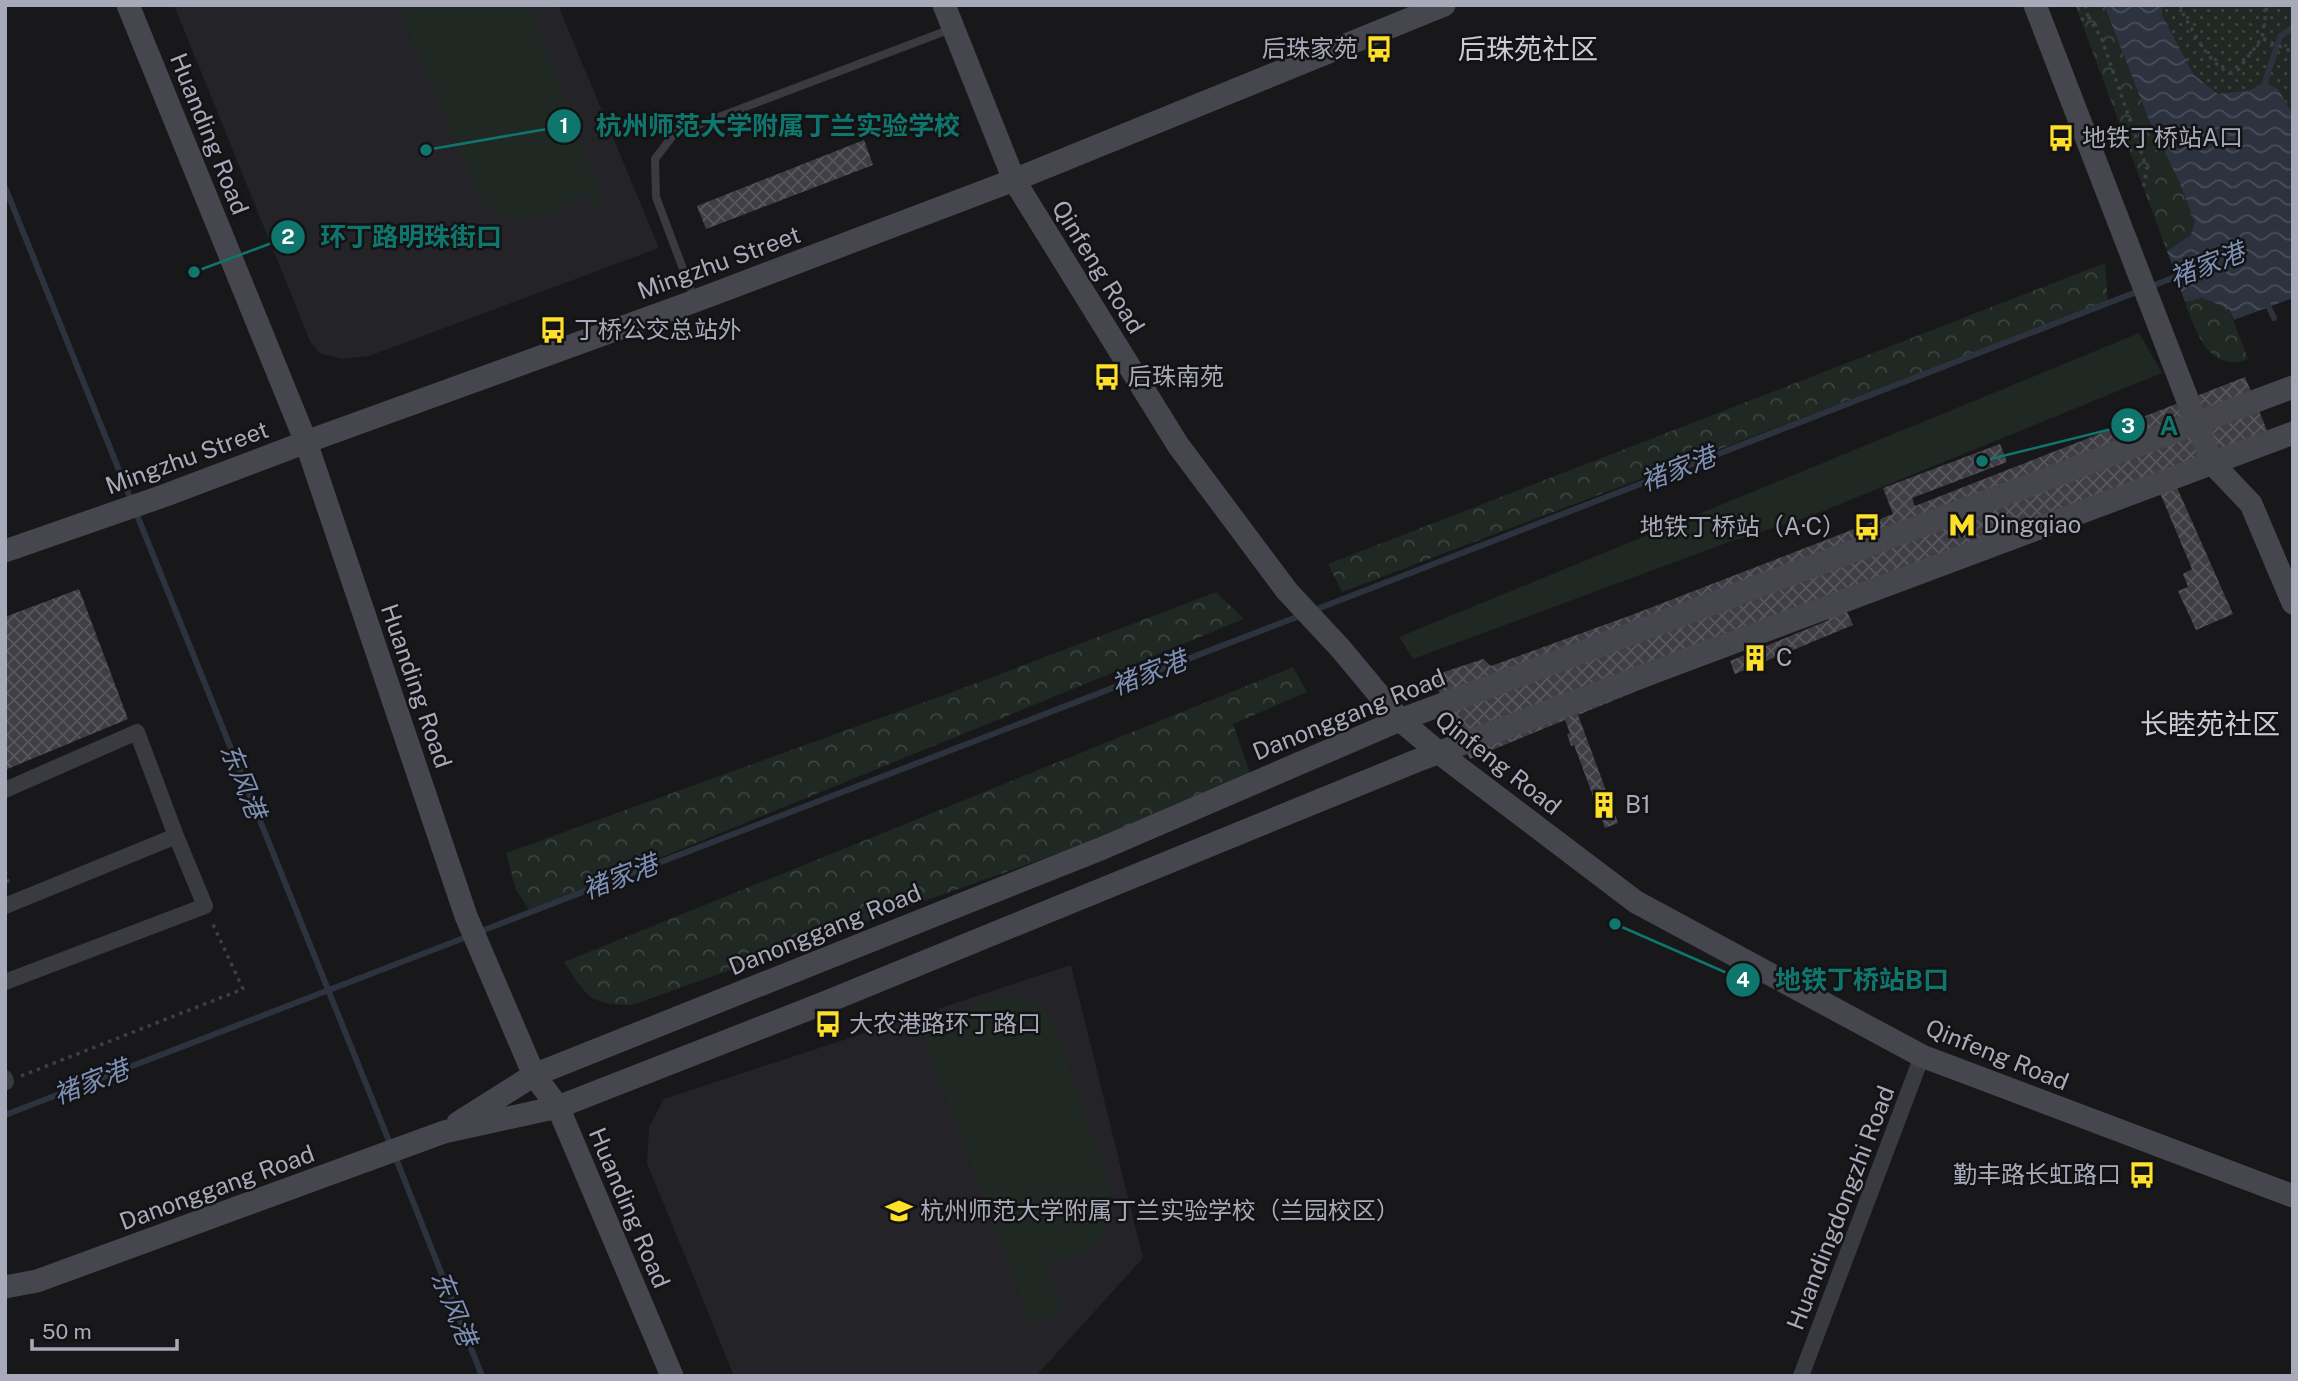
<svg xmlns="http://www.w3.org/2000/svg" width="2298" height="1381" font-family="'Public Sans','Noto Sans SC',sans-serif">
	<defs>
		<pattern id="forest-crowns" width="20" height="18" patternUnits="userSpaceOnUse" patternTransform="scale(1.75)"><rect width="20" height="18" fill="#1f2822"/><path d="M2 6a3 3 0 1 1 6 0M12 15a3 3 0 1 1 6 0" fill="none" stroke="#3d4440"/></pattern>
		<pattern id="park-dots" width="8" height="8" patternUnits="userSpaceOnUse" patternTransform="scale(1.75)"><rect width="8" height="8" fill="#1f2822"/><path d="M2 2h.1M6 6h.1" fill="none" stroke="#3d4440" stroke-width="1.8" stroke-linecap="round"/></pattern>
		<pattern id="water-waves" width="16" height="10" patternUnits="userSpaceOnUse" patternTransform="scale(1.75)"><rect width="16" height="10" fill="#2c333f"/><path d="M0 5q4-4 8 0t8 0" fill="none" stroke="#484e59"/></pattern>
		<pattern id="building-cross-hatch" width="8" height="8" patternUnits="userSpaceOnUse" patternTransform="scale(1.75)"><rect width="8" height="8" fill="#3f3e44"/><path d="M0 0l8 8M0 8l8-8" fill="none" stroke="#58575d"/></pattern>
	</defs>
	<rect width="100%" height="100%" fill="#18171a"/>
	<path fill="#242327" d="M174,5H558L659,248L369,356L342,359L319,353L310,341Z
		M1071,965L1143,1258L1036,1376H734L647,1163L649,1127L664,1099Z"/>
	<path fill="#1f2822" d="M403,5H528L604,201L591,205L585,191C566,210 547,219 520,219C513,219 504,219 499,215C492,211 487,205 482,200L403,20Z
		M2139,333L2162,373L1811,516L1729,542L1413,659L1399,637Z
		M1012,996L1029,1001L1051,1016L1107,1174C1114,1230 1109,1255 1046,1261L1062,1312L1031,1325L918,1024L939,1016L946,1031C959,1004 984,1000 1012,996Z"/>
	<path fill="url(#forest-crowns)" d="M2075,5H2104L2151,125L2178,179L2195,222L2192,235L2167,251Z
		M2105,263L2108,302L1342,592L1328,564Z
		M2202,298L2229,309L2248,359C2209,374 2196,332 2185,302Z
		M1216,592L1244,619L530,911L516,890L506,853L966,687Z
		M1293,667L1307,692L1233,724L1254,784L632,1005C588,1005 586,995 564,962Z"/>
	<path fill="url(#park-dots)" d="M2162,5H2293V115L2250,90L2218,94L2194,75L2162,15Z"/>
	<path fill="url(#water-waves)" d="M2104,5H2162V15L2194,75L2218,94L2250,90L2265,82L2278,89L2293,115V298L2234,320L2229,309L2202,298L2185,302L2167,251L2191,235L2195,222L2178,179L2151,125Z"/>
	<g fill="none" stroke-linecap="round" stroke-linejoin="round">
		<path stroke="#2c333f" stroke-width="6" d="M2265,82L2280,37L2293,27
			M5,187L391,1146
			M2266,301L2274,318
			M1312,611L2183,274
			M479,932L1302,615
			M5,1115L469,936
			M395,1156L482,1376"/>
	</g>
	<path fill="url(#building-cross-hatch)" d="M864,140L873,165L706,229L697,206Z
		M2245,377L2269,435L2171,474L2233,614L2196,630L2178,591L2188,587L2183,574L2192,569L2155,481L1845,607L1853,625L1735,674L1730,661L1829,620L1826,614L1578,715L1618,823L1605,828L1574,745L1571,746L1567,734L1570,733L1565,720L1470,759L1432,676L1483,659L1491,666L1629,616L1893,514L1883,488L2000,444L2007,462L1912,498L1915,506Z
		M79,589L128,719L5,770V617Z"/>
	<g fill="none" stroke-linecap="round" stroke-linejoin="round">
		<path stroke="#3e3e46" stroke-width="3.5" stroke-dasharray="3.5 5" stroke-linecap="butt" d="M2085,5L2088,16
			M2181,5V10C2193,30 2209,67 2232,73L2239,69L2262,38L2267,5
			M2081,20L2088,16L2101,37L2147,169L2143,189
			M2263,39L2293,52
			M5,871L9,886
			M21,1076L243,989L211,920"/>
		<path stroke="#3a3a41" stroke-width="8" d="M694,298L656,197L655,159L674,134L951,29"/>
		<path stroke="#3a3a41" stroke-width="16" d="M5,790L137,732L176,836L205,906L5,982
			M5,906L176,836
			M5,1078L6,1082
			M1801,1376L1922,1056"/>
		<path stroke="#46464f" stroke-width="23" d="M128,5L306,442L466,916L534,1075L558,1107L672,1376
			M944,5L1014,180L1178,445L1287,591L1341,649L1400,720L1438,752L1636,902L1922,1056L2293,1196
			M2035,5L2212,463L2251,504L2293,603
			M5,551L166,495L306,442L695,301L1014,180L1444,5
			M458,1123L534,1075L1103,848L1400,720L2293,387
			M5,1287L37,1281L444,1132L558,1107L824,1003L1416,761L2293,433"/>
	</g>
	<defs>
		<symbol id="bus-bare" viewBox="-9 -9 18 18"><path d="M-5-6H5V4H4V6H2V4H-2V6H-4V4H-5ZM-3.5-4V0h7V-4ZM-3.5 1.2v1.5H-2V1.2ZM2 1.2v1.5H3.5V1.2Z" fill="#fee02b" stroke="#131215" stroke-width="2.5" paint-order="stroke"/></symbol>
		<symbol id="metro-bare" viewBox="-9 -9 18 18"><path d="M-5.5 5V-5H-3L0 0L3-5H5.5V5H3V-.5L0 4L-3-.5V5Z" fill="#fee02b" stroke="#131215" stroke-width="2.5" paint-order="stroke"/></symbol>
		<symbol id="building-bare" viewBox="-9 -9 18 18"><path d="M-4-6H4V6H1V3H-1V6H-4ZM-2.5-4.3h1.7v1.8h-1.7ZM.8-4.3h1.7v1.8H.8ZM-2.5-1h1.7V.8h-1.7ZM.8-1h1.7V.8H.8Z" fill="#fee02b" stroke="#131215" stroke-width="2.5" paint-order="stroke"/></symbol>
		<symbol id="school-bare" viewBox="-9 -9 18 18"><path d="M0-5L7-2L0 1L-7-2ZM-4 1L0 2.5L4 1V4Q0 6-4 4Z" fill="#fee02b" stroke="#131215" stroke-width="2.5" paint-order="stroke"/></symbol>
	</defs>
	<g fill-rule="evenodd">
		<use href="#bus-bare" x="1360" y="30" width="38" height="38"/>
		<use href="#bus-bare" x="2042" y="119" width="38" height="38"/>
		<use href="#bus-bare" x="534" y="311" width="38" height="38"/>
		<use href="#bus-bare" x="1088" y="358" width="38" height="38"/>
		<use href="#metro-bare" x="1943" y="506" width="38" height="38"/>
		<use href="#bus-bare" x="1848" y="508" width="38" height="38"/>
		<use href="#building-bare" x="1736" y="639" width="38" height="38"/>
		<use href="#building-bare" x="1585" y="786" width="38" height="38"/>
		<use href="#bus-bare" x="809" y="1005" width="38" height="38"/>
		<use href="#bus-bare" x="2123" y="1156" width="38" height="38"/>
		<use href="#school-bare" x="880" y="1192" width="38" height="38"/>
	</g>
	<g text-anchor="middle" stroke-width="5" stroke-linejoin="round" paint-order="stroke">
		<g font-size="24" fill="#a8aaba" stroke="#131215" text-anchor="start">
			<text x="1358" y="57" text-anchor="end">后珠家苑</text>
			<text x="2082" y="146">地铁丁桥站A口</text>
			<text x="574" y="338">丁桥公交总站外</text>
			<text x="1128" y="385">后珠南苑</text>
			<text x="1983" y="533">Dingqiao</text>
			<text x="1846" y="535" text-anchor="end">地铁丁桥站（A·C）</text>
			<text x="1776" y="666">C</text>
			<text x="1625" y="813">B1</text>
			<text x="849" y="1032">大农港路环丁路口</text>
			<text x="2121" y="1183" text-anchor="end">勤丰路长虹路口</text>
			<text x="920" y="1219">杭州师范大学附属丁兰实验学校（兰园校区）</text>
		</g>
		<g font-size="24" fill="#a8aaba" stroke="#131215">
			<text transform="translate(209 134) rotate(68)" y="8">Huanding Road</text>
			<text transform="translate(719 263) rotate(-20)" y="8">Mingzhu Street</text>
			<text transform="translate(1098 267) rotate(58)" y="8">Qinfeng Road</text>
			<text transform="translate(187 458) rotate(-20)" y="8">Mingzhu Street</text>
			<text transform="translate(416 686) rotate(71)" y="8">Huanding Road</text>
			<text transform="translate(1349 715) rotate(-22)" y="8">Danonggang Road</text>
			<text transform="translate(1498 763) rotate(38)" y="8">Qinfeng Road</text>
			<text transform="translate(825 930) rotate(-22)" y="8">Danonggang Road</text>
			<text transform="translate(1997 1055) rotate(22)" y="8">Qinfeng Road</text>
			<text transform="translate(217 1188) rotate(-20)" y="8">Danonggang Road</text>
			<text transform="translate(629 1208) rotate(67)" y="8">Huanding Road</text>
			<text transform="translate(1841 1208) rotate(-69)" y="8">Huandingdongzhi Road</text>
		</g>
		<g font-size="26" font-style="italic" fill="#7d91b7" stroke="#131215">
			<text transform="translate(2207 265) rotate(-21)" y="9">褚家港</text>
			<text transform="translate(1678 469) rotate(-21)" y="9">褚家港</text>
			<text transform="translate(1149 673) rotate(-21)" y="9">褚家港</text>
			<text transform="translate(243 781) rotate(68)" y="9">东风港</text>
			<text transform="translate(620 877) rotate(-21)" y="9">褚家港</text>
			<text transform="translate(91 1082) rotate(-21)" y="9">褚家港</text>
			<text transform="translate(454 1308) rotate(68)" y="9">东风港</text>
		</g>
		<g font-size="28" fill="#cacbd6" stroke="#131215">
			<text x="1528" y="59">后珠苑社区</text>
			<text x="2210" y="734">长睦苑社区</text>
		</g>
	</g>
	<path fill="none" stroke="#0f766e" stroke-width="2.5" d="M426 150L564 126M194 272L288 237M1982 461L2128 425M1615 924L1743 980"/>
	<g fill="#0f766e" stroke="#131215" stroke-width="2.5">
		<circle cx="426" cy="150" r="7"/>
		<circle cx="194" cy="272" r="7"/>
		<circle cx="1982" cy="461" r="7"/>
		<circle cx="1615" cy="924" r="7"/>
		<circle cx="564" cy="126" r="18"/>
		<circle cx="288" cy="237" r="18"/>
		<circle cx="2128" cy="425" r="18"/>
		<circle cx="1743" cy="980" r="18"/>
	</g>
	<g font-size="21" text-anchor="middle" font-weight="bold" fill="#fff">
		<text x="564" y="133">1</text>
		<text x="288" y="244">2</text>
		<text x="2128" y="433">3</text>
		<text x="1743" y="987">4</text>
	</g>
	<g font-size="26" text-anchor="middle" font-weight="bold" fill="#0f766e" stroke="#131215" stroke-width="5" stroke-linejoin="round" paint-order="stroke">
		<text x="778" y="135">杭州师范大学附属丁兰实验学校</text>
		<text x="411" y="246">环丁路明珠街口</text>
		<text x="2169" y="435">A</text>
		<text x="1862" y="989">地铁丁桥站B口</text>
	</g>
	<rect width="2298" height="1381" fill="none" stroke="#a8aaba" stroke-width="14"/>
	<path d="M32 1339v10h145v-10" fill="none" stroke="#a8aaba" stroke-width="3.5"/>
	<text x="42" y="1339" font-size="21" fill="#a8aaba" stroke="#131215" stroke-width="5" paint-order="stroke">50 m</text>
</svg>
